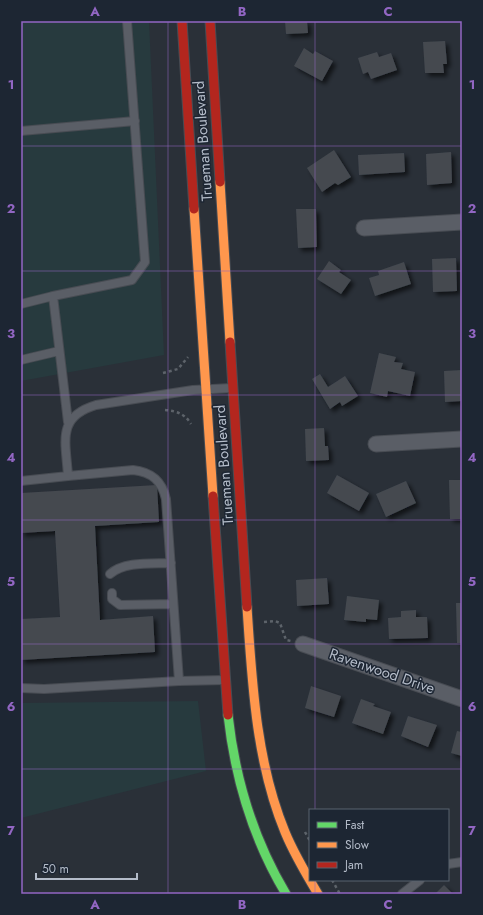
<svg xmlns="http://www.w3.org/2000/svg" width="483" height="915" font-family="Jost,sans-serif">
	<defs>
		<filter id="shadow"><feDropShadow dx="3.5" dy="3.5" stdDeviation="2" flood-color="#0009"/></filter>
	</defs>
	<rect width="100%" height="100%" fill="#2a3038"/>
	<path fill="#273a3e" d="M21,21H149L164,355L21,381Z
		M198,701L206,771L21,818V703Z"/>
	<path fill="#444950" filter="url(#shadow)" d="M285,21H307L308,33L286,34Z
		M445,41L447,64H443L444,73H425L423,42Z
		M304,48L313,54L315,51L333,61L322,81L294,66Z
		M377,52L379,57L391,53L397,70L371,79L368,72L363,74L358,58Z
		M334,150L351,177L338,185L335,183L322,192L307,168Z
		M451,152L452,183L427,185L426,154Z
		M404,153L405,172L359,175L358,155Z
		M296,209H316L317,247L298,248Z
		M456,258L457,291L433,292L432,259Z
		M329,261L341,270L339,272L351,280L341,294L317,279Z
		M404,262L411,284L375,296L369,278L379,275L378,271Z
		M379,353L396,357L394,362L403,363L401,369L415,372L410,396L388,391L387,397L370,393Z
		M462,370V401L445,402L444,371Z
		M320,374L328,387L345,376L358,396L342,406L340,402L330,409L312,379Z
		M324,428L325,446H328L329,460L306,461L305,429Z
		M337,475L369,493L359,511L327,493Z
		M449,480H462V519H450Z
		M406,481L416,503L386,517L376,494Z
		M157,485L159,522L95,526L100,620L153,616L155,652L21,660V619L60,617L55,531L21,533V493Z
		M327,578L329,604L297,606L296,580Z
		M347,596L379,600L377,620L366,619V622L344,620Z
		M456,603H462V643H457Z
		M416,610V617H427L428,638L389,639L388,618L401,617V611Z
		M311,686L341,696L334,717L305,708Z
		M361,699L375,704L373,706L391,712L383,734L352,723Z
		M408,716L437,725L428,747L401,736Z
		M457,731L462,732V756L451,753Z
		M444,885L453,894H435Z"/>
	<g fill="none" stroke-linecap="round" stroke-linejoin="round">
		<defs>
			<path id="lane" d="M21,131L135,121
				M21,304L53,296
				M21,360L59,351
				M68,422L53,296L132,280L145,262L127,21
				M21,481L68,476
				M110,574C125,561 152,564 171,563
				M112,593V599L120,605L173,604
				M225,680L179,681L166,499C162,481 152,472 133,470L68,476C66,442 56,417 96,405L193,390L232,388
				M21,688L44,689L179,681
				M448,864L462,862
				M402,894L420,880"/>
			<path id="street" d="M364,228L462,222
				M376,444L462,439
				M303,644L462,699"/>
			<path id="fast" d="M228,715C235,778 253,839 286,894"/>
			<path id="slow" d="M220,182L230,342
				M194,209L213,496
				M247,607C252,682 256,762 285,832C294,854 306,874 318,894"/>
			<path id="jam" d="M182,21L194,209
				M210,21L220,182
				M230,342L247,607
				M213,496L228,715"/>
		</defs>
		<use href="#lane" stroke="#484c53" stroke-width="10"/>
		<use href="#street" stroke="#484c53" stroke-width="17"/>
		<use href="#fast" stroke="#484c53" stroke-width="11"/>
		<use href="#slow" stroke="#484c53" stroke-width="11"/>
		<use href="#jam" stroke="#484c53" stroke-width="11"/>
		<path stroke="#5d636a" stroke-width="2.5" stroke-dasharray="3 3" stroke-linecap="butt" d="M163,373L178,369L188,357
			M165,410C177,411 185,414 191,424
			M264,622L275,621L280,623L286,640L291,641
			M305,832L310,841
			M332,880L340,894"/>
		<use href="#lane" stroke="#5a5e66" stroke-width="8"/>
		<use href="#street" stroke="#5a5e66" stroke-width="15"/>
		<use href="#fast" stroke="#63d668" stroke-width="9"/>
		<use href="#slow" stroke="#ff974d" stroke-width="9"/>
		<use href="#jam" stroke="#b3261e" stroke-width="9"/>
	</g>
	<path fill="none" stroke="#9266c3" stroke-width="1" stroke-opacity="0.55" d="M168,21V894M315,21V810M21,146H462M21,271H462M21,395H462M21,520H462M21,644H462M21,769H462M315,880V894"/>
	<g text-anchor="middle" stroke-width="3" stroke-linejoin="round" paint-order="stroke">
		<g font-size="15" fill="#b4bcc9" stroke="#1d2633">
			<text transform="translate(203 141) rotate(-94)" y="5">Trueman Boulevard</text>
			<text transform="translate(224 465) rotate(-94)" y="5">Trueman Boulevard</text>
			<text transform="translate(382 671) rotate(19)" y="5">Ravenwood Drive</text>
		</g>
	</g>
	<rect width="483" height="915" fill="none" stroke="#1d2633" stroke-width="44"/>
	<rect x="309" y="809" width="140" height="72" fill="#1d2633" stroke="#59626f"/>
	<rect x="317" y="822" width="20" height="6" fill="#63d668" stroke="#59626f"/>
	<text x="345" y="829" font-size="12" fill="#b4bcc9">Fast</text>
	<rect x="317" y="842" width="20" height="6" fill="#ff974d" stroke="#59626f"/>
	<text x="345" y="849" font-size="12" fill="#b4bcc9">Slow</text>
	<rect x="317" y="862" width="20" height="6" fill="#b3261e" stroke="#59626f"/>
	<text x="345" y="869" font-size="12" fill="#b4bcc9">Jam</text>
	<path d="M36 873v6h101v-6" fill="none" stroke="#b4bcc9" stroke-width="2"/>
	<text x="42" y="873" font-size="12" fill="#b4bcc9" stroke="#1d2633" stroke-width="3" paint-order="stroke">50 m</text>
	<rect x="22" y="22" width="439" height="871" fill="none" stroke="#9266c3" stroke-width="1.5"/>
	<g font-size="13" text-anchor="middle" font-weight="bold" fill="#9266c3">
		<text x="95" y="16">A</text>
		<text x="242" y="16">B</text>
		<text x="388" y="16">C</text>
		<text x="11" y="89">1</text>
		<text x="472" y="89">1</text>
		<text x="11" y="213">2</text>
		<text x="472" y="213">2</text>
		<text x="11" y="338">3</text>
		<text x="472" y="338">3</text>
		<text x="11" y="462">4</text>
		<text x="472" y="462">4</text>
		<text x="11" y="586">5</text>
		<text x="472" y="586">5</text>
		<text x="11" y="711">6</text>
		<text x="472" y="711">6</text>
		<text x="11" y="835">7</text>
		<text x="472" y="835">7</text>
		<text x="95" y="909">A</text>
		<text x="242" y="909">B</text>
		<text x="388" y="909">C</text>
	</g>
</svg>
